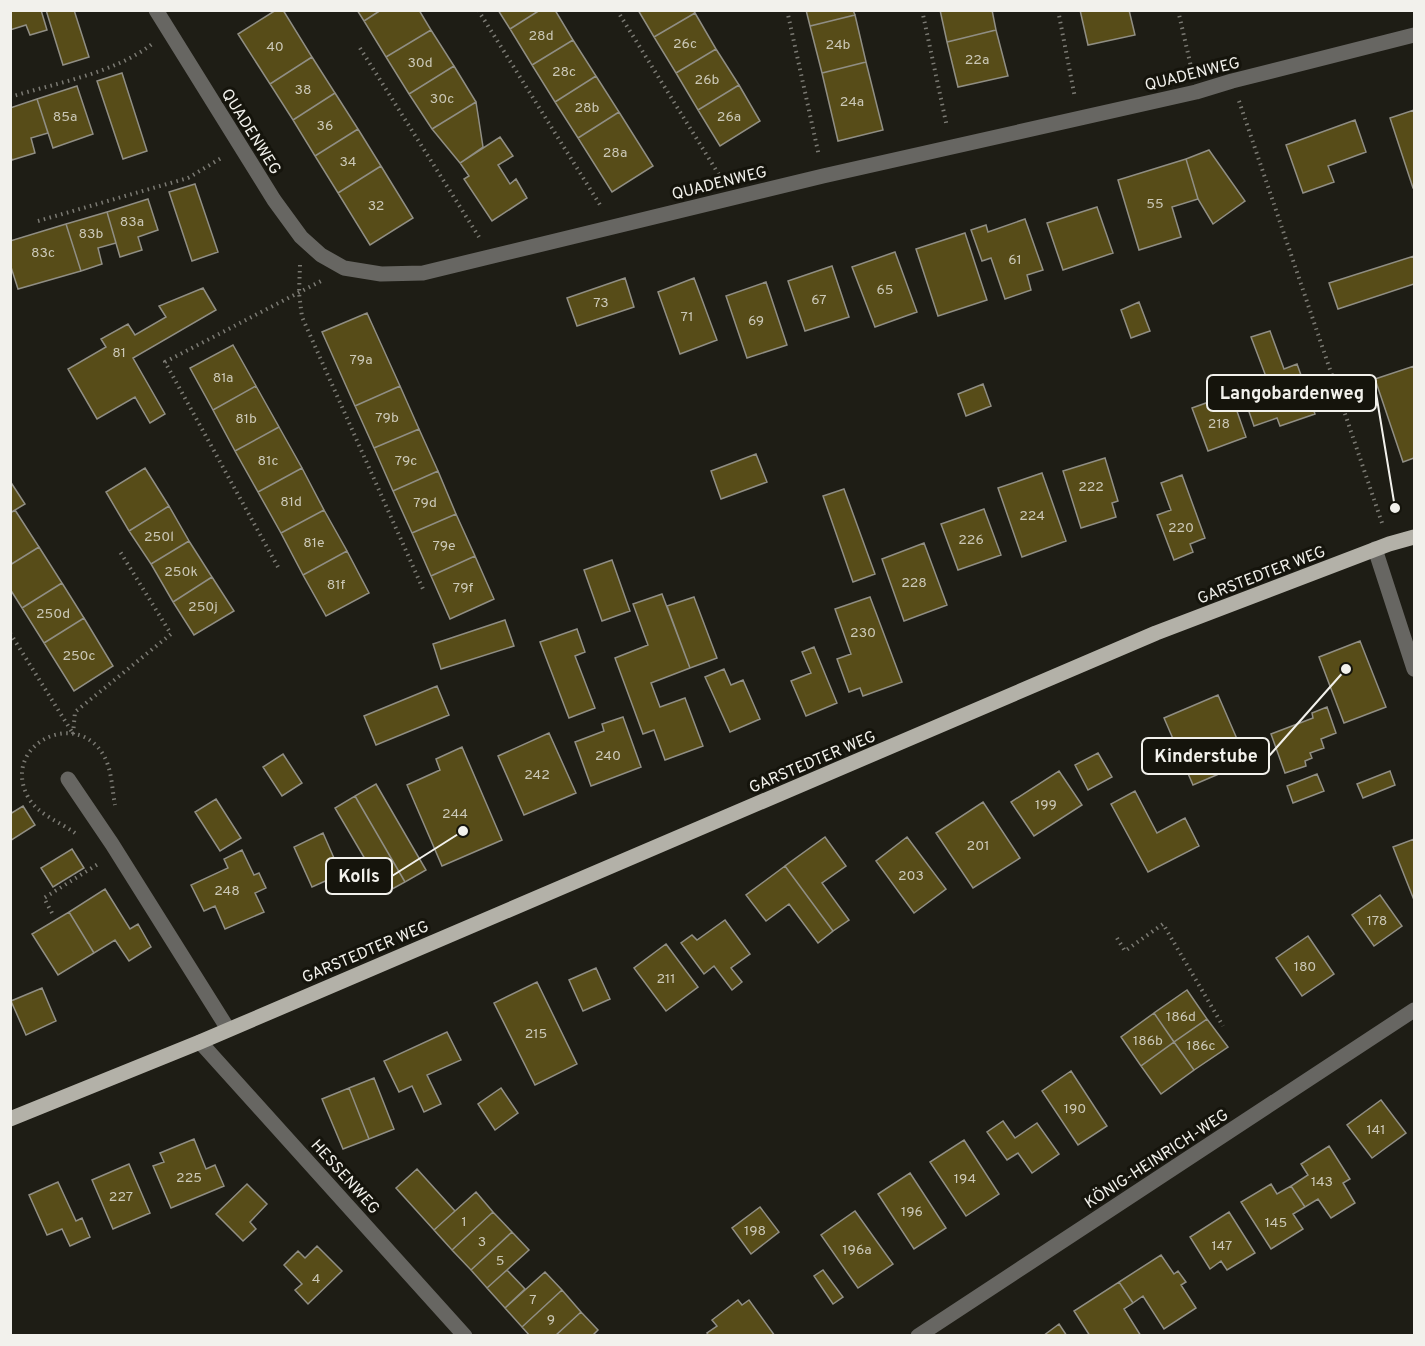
<svg xmlns="http://www.w3.org/2000/svg" width="1425" height="1346" font-family="Overpass,sans-serif">
	<rect width="100%" height="100%" fill="#1e1d15"/>
	<path fill="#574c18" stroke="#908e84" stroke-width="1.5" d="M10,10H41L47,30L30,35L26,25L10,30Z
		M46,10H74L89,57L63,65Z
		M276,10H283L312,57L270,84L238,34Z
		M357,10H381L364,21Z
		M381,10H419L431,30L386,57L364,21Z
		M498,10H540L510,29Z
		M540,10H555L573,40L532,65L510,29Z
		M638,10H693L695,13L654,37Z
		M806,10H853L855,15L810,26Z
		M940,10H992L996,30L947,42Z
		M1080,10H1129L1135,35L1088,45Z
		M695,13L716,49L676,73L654,37Z
		M855,15L866,62L822,73L810,26Z
		M431,30L454,66L409,94L386,57Z
		M996,30L1008,76L958,87L947,42Z
		M573,40L596,76L555,102L532,65Z
		M716,49L739,85L698,110L676,73Z
		M312,57L335,93L293,120L270,84Z
		M866,62L883,130L838,141L822,73Z
		M454,66L476,102L432,129L409,94Z
		M122,73L147,151L123,159L97,81Z
		M596,76L619,112L578,138L555,102Z
		M739,85L760,121L720,146L698,110Z
		M77,86L93,134L53,148L37,99Z
		M335,93L358,129L315,156L293,120Z
		M37,99L48,133L31,138L35,153L12,160L10,154V108Z
		M476,102L483,147L460,163L432,129Z
		M1414,110V188H1413L1390,118Z
		M619,112L653,166L612,192L578,138Z
		M1355,120L1366,152L1328,166L1334,182L1303,193L1286,145Z
		M358,129L381,166L338,193L315,156Z
		M500,137L513,156L498,165L510,184L516,179L527,198L492,221L464,179L469,176L460,163Z
		M1209,150L1245,201L1213,224L1198,199L1186,159Z
		M1186,159L1198,199L1172,207L1181,237L1139,250L1118,180Z
		M381,166L413,218L370,245L338,193Z
		M195,184L218,252L192,261L169,192Z
		M148,199L158,230L138,237L142,250L120,257L107,212Z
		M1097,207L1113,253L1063,270L1047,223Z
		M107,212L116,243L98,248L102,264L81,271L66,224Z
		M1025,219L1043,270L1027,275L1031,290L1005,299L991,258L982,261L971,230L986,225L988,232Z
		M66,224L81,271L18,289L10,264V241Z
		M965,233L987,300L938,316L916,249Z
		M895,252L917,312L875,327L852,267Z
		M1414,256V284L1338,309L1329,283Z
		M832,266L849,317L805,331L788,281Z
		M625,278L634,307L577,326L567,298Z
		M694,278L717,340L680,354L658,292Z
		M766,282L787,345L747,358L726,296Z
		M203,288L216,310L133,358L165,414L150,423L135,397L97,419L68,369L106,347L101,339L128,324L135,335L166,317L159,306Z
		M1139,302L1150,331L1131,338L1121,310Z
		M367,313L400,386L355,406L322,332Z
		M1270,331L1284,369L1297,364L1315,414L1280,426L1277,418L1254,426L1239,383L1265,374L1251,337Z
		M233,345L256,386L213,410L190,368Z
		M1414,366V458L1403,462L1375,379Z
		M983,384L991,406L966,416L958,394Z
		M256,386L279,427L235,451L213,410Z
		M400,386L419,429L374,448L355,406Z
		M1231,394L1246,437L1208,451L1192,408Z
		M279,427L302,468L258,492L235,451Z
		M419,429L438,471L393,491L374,448Z
		M756,454L767,482L721,499L711,471Z
		M1105,458L1118,501L1112,503L1116,517L1081,528L1063,471Z
		M145,468L169,506L129,531L106,492Z
		M302,468L324,510L281,533L258,492Z
		M438,471L456,514L412,533L393,491Z
		M1042,473L1066,541L1022,557L998,488Z
		M1182,475L1205,538L1190,544L1193,552L1174,560L1157,515L1171,510L1161,483Z
		M10,481L25,504L10,513Z
		M844,489L875,574L853,582L823,496Z
		M169,506L189,541L151,564L129,531Z
		M984,509L1001,555L958,570L941,524Z
		M15,510L39,547L10,565V513Z
		M324,510L347,551L303,575L281,533Z
		M456,514L475,556L431,576L412,533Z
		M189,541L212,577L173,602L151,564Z
		M924,543L947,605L904,621L882,559Z
		M39,547L62,583L22,608L10,589V565Z
		M347,551L369,593L326,616L303,575Z
		M475,556L494,599L450,619L431,576Z
		M612,560L630,611L602,621L584,570Z
		M212,577L234,611L194,635L173,602Z
		M62,583L84,618L44,643L22,608Z
		M662,594L690,668L651,683L660,707L685,698L703,746L665,760L654,730L643,734L615,658L648,645L633,604Z
		M694,597L717,658L690,668L667,606Z
		M870,597L902,682L863,696L860,688L849,692L837,659L851,654L835,609Z
		M84,618L113,666L74,691L44,643Z
		M505,620L514,646L441,669L433,644Z
		M577,629L585,652L575,656L595,708L569,718L540,642Z
		M1360,641L1386,707L1344,723L1319,657Z
		M814,647L837,703L806,716L791,681L811,673L802,652Z
		M724,669L731,685L743,680L760,719L730,732L705,677Z
		M437,686L449,715L376,745L364,716Z
		M1218,695L1247,762L1193,785L1164,718Z
		M1327,707L1336,733L1321,739L1324,748L1310,753L1312,758L1305,761L1306,766L1285,773L1271,734L1313,718L1312,713Z
		M623,717L641,767L591,786L575,742L604,731L602,724Z
		M549,733L576,793L524,815L498,756Z
		M462,747L502,840L442,866L407,785L440,770L436,759Z
		M1098,753L1112,777L1088,790L1075,765Z
		M283,754L302,783L282,796L263,767Z
		M1059,771L1082,805L1034,836L1011,802Z
		M1390,771L1395,785L1363,798L1357,784Z
		M1317,774L1324,791L1293,803L1287,786Z
		M376,784L426,870L405,882L355,796Z
		M1135,791L1157,833L1185,818L1199,846L1148,872L1111,804Z
		M355,796L405,882L385,893L335,808Z
		M216,799L241,838L220,851L195,812Z
		M983,802L1020,858L973,888L936,833Z
		M23,806L35,825L10,841V814Z
		M323,833L341,874L312,887L294,847Z
		M825,837L846,866L822,883L849,920L833,931L785,866Z
		M907,837L946,889L914,913L876,861Z
		M1414,839V900L1393,847Z
		M72,849L84,868L53,887L41,868Z
		M242,850L254,875L259,873L266,888L255,893L264,912L225,929L215,906L204,911L191,885L228,868L224,859Z
		M785,866L833,931L818,943L789,904L766,921L746,895Z
		M105,889L130,929L138,924L151,947L129,961L115,940L94,953L69,912Z
		M1380,895L1402,926L1374,946L1352,915Z
		M69,912L94,953L58,975L32,934Z
		M725,920L750,954L731,968L742,982L732,990L714,966L704,974L681,943L692,935L697,940Z
		M1308,936L1334,974L1302,996L1276,958Z
		M666,944L698,987L666,1011L634,968Z
		M596,968L610,999L583,1011L569,980Z
		M537,982L577,1064L535,1085L494,1003Z
		M42,988L56,1021L26,1035L11,1001Z
		M1187,990L1207,1019L1174,1042L1154,1013Z
		M1154,1013L1174,1042L1141,1066L1121,1037Z
		M1207,1019L1228,1047L1194,1070L1174,1042Z
		M447,1032L461,1060L427,1075L441,1104L424,1112L412,1086L399,1092L384,1061Z
		M1174,1042L1194,1070L1161,1094L1141,1066Z
		M1071,1071L1107,1126L1078,1145L1042,1091Z
		M374,1078L394,1129L369,1139L349,1088Z
		M349,1088L369,1139L343,1149L322,1099Z
		M501,1088L518,1113L495,1130L478,1104Z
		M1381,1100L1406,1133L1372,1158L1347,1125Z
		M1003,1121L1015,1138L1037,1123L1059,1154L1032,1173L1018,1153L1007,1160L987,1132Z
		M194,1139L206,1169L215,1165L224,1186L171,1208L153,1166L164,1162L160,1153Z
		M964,1140L999,1194L966,1216L930,1162Z
		M1329,1146L1350,1179L1343,1183L1355,1203L1331,1218L1318,1199L1305,1207L1291,1186L1308,1175L1301,1164Z
		M129,1164L150,1213L113,1229L92,1180Z
		M417,1169L455,1211L434,1230L396,1188Z
		M910,1173L946,1228L914,1249L878,1194Z
		M58,1182L76,1221L82,1218L90,1237L70,1246L62,1229L47,1235L29,1195Z
		M247,1184L267,1204L250,1222L256,1229L243,1241L216,1214Z
		M1271,1184L1277,1194L1291,1186L1305,1207L1293,1214L1303,1229L1271,1249L1241,1202Z
		M476,1192L493,1212L452,1250L434,1230Z
		M760,1207L779,1232L751,1254L732,1228Z
		M855,1211L893,1264L858,1288L821,1235Z
		M493,1212L512,1232L471,1270L452,1250Z
		M1229,1212L1255,1253L1227,1270L1221,1261L1210,1269L1190,1237Z
		M512,1232L529,1250L487,1288L471,1270Z
		M317,1246L342,1271L308,1304L295,1290L302,1284L284,1265L298,1251L305,1258Z
		M1161,1255L1174,1274L1178,1271L1186,1282L1181,1285L1196,1308L1164,1329L1143,1296L1133,1303L1119,1282Z
		M507,1270L525,1289L505,1308L487,1288Z
		M823,1270L843,1297L833,1304L814,1276Z
		M545,1272L562,1290L522,1327L505,1308Z
		M1119,1282L1133,1303L1124,1309L1141,1336H1090L1074,1311Z
		M562,1290L581,1312L555,1336H530L522,1327Z
		M738,1300L742,1305L749,1300L775,1336H709L707,1333L717,1326L712,1320Z
		M581,1312L598,1330L592,1336H555Z
		M1059,1324L1067,1336H1043Z"/>
	<g fill="none" stroke-linecap="round" stroke-linejoin="round">
		<path stroke="#7b7a73" stroke-width="4" stroke-dasharray="1.5 4.5" stroke-linecap="butt" d="M478,10L602,208
			M787,10L819,156
			M922,10L947,127
			M1058,10L1075,98
			M1178,10L1192,71
			M620,15L721,178
			M360,48L479,237
			M10,97C56,83 115,73 152,44
			M1239,101L1382,523
			M38,221L188,178L223,157
			M300,265L299,293L302,317L423,589
			M278,567L165,362L321,281
			M10,633L72,732
			M73,734L75,712L171,634L119,550
			M75,833C60,822 37,814 28,797C0,745 77,707 104,756C112,770 112,790 115,805
			M52,913L44,898L98,864
			M1117,938L1125,951L1163,924L1223,1026"/>
		<path stroke="#676662" stroke-width="15" d="M156,10L274,200L301,237L321,255L344,268L381,274L423,273L823,176L1196,92L1232,81L1414,35
			M1375,549L1414,669
			M68,779L112,844L228,1029
			M200,1042L465,1336
			M918,1336L1414,1010"/>
		<path stroke="#b3b1a8" stroke-width="15" d="M10,1119L200,1042L1156,633L1389,544L1414,537"/>
	</g>
	<g text-anchor="middle" stroke-width="6" stroke-linejoin="round" paint-order="stroke">
		<g font-size="14" fill="#cbc8b7">
			<text x="541" y="40">28d</text>
			<text x="685" y="48">26c</text>
			<text x="838" y="49">24b</text>
			<text x="275" y="51">40</text>
			<text x="977" y="64">22a</text>
			<text x="420" y="67">30d</text>
			<text x="564" y="76">28c</text>
			<text x="707" y="84">26b</text>
			<text x="303" y="94">38</text>
			<text x="442" y="103">30c</text>
			<text x="852" y="106">24a</text>
			<text x="587" y="112">28b</text>
			<text x="65" y="121">85a</text>
			<text x="729" y="121">26a</text>
			<text x="325" y="130">36</text>
			<text x="615" y="157">28a</text>
			<text x="348" y="166">34</text>
			<text x="1155" y="208">55</text>
			<text x="376" y="210">32</text>
			<text x="132" y="226">83a</text>
			<text x="91" y="238">83b</text>
			<text x="43" y="257">83c</text>
			<text x="1015" y="264">61</text>
			<text x="885" y="294">65</text>
			<text x="819" y="304">67</text>
			<text x="601" y="307">73</text>
			<text x="687" y="321">71</text>
			<text x="756" y="325">69</text>
			<text x="119" y="357">81</text>
			<text x="361" y="364">79a</text>
			<text x="223" y="382">81a</text>
			<text x="387" y="422">79b</text>
			<text x="246" y="423">81b</text>
			<text x="1219" y="428">218</text>
			<text x="268" y="465">81c</text>
			<text x="406" y="465">79c</text>
			<text x="1091" y="491">222</text>
			<text x="291" y="506">81d</text>
			<text x="425" y="507">79d</text>
			<text x="1032" y="520">224</text>
			<text x="1181" y="532">220</text>
			<text x="159" y="541">250l</text>
			<text x="971" y="544">226</text>
			<text x="314" y="547">81e</text>
			<text x="444" y="550">79e</text>
			<text x="181" y="576">250k</text>
			<text x="914" y="587">228</text>
			<text x="336" y="589">81f</text>
			<text x="463" y="592">79f</text>
			<text x="203" y="611">250j</text>
			<text x="53" y="618">250d</text>
			<text x="863" y="637">230</text>
			<text x="79" y="660">250c</text>
			<text x="608" y="760">240</text>
			<text x="537" y="779">242</text>
			<text x="1046" y="809">199</text>
			<text x="455" y="818">244</text>
			<text x="978" y="850">201</text>
			<text x="911" y="880">203</text>
			<text x="227" y="895">248</text>
			<text x="1377" y="925">178</text>
			<text x="1305" y="971">180</text>
			<text x="666" y="983">211</text>
			<text x="1181" y="1021">186d</text>
			<text x="536" y="1038">215</text>
			<text x="1148" y="1045">186b</text>
			<text x="1201" y="1050">186c</text>
			<text x="1075" y="1113">190</text>
			<text x="1376" y="1134">141</text>
			<text x="189" y="1182">225</text>
			<text x="965" y="1183">194</text>
			<text x="1322" y="1186">143</text>
			<text x="121" y="1201">227</text>
			<text x="912" y="1216">196</text>
			<text x="464" y="1226">1</text>
			<text x="1276" y="1227">145</text>
			<text x="755" y="1235">198</text>
			<text x="482" y="1246">3</text>
			<text x="1222" y="1250">147</text>
			<text x="857" y="1254">196a</text>
			<text x="500" y="1265">5</text>
			<text x="316" y="1283">4</text>
			<text x="533" y="1304">7</text>
			<text x="551" y="1324">9</text>
		</g>
		<g font-size="16" fill="#f2f1ec" stroke="#15140c">
			<text transform="translate(1192 73) rotate(-14)" y="6">QUADENWEG</text>
			<text transform="translate(252 131) rotate(58)" y="6">QUADENWEG</text>
			<text transform="translate(719 182) rotate(-14)" y="6">QUADENWEG</text>
			<text transform="translate(1261 574) rotate(-21)" y="6">GARSTEDTER WEG</text>
			<text transform="translate(812 761) rotate(-23)" y="6">GARSTEDTER WEG</text>
			<text transform="translate(365 951) rotate(-23)" y="6">GARSTEDTER WEG</text>
			<text transform="translate(1156 1158) rotate(-33)" y="6">KÖNIG-HEINRICH-WEG</text>
			<text transform="translate(346 1176) rotate(48)" y="6">HESSENWEG</text>
		</g>
	</g>
	<path fill="none" stroke="#f2f1ec" stroke-width="2" d="M1395 508L1376 393M1346 669L1269 756M463 831L392 876"/>
	<g fill="#f2f1ec" stroke="#15140c" stroke-width="2">
		<circle cx="1395" cy="508" r="6"/>
		<circle cx="1346" cy="669" r="6"/>
		<circle cx="463" cy="831" r="6"/>
	</g>
	<g fill="#15140c" stroke="#f2f1ec" stroke-width="2">
		<rect x="1207" y="375" width="169" height="36" rx="6"/>
		<rect x="1142" y="738" width="127" height="36" rx="6"/>
		<rect x="326" y="858" width="66" height="36" rx="6"/>
	</g>
	<g font-size="18" text-anchor="middle" font-weight="bold" fill="#f2f1ec">
		<text x="1292" y="399">Langobardenweg</text>
		<text x="1206" y="762">Kinderstube</text>
		<text x="359" y="882">Kolls</text>
	</g>
	<rect width="1425" height="1346" fill="none" stroke="#f2f1ec" stroke-width="24"/>
</svg>
